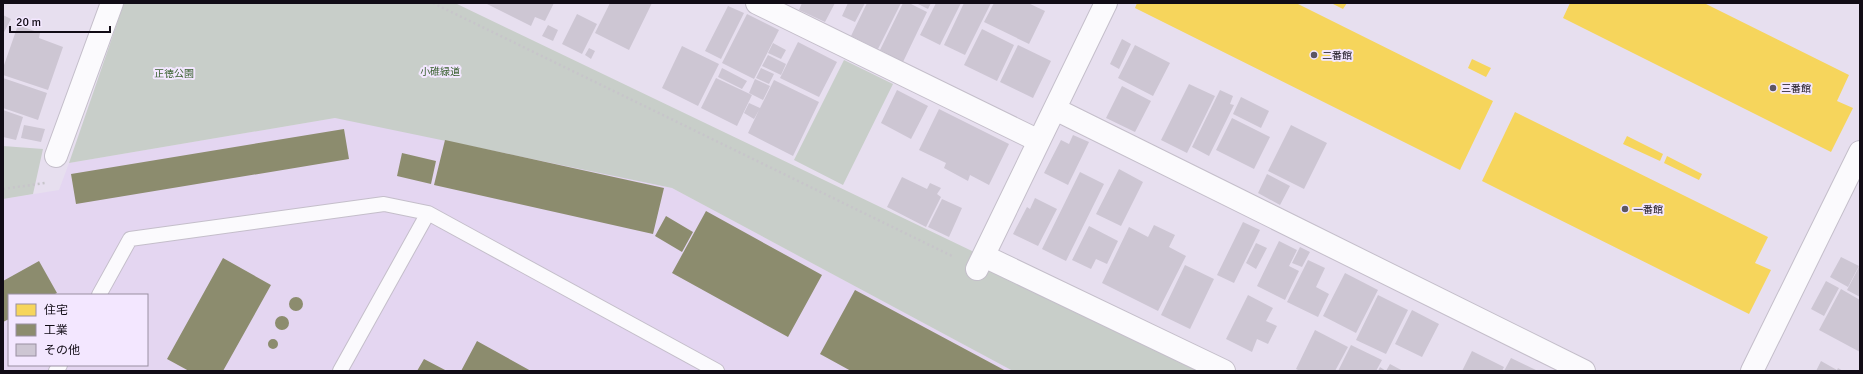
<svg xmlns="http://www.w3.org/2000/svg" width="1863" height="374" font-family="Signika,'Noto Sans JP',sans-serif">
	<rect width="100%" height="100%" fill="#e7dfef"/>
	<path fill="#e4d6f1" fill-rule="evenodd" d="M335,118L403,128L672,188L1013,371H3V199L59,190L69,163ZM9,295H147V365H9Z"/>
	<path fill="#c8cec9" d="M124,3H455L997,263L1219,371H1013L672,188L335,118L69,163Z
		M844,60L893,84L843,185L794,160Z
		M3,146L43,149L33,194L3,199Z"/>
	<path fill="#f6d55c" d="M1137,3H1296L1493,101L1460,170L1135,8Z
		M1331,3H1347L1343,9Z
		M1570,3H1704L1849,75L1837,101L1853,108L1831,152L1563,18Z
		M1472,59L1491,68L1486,77L1468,68Z
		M1515,112L1768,237L1755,263L1771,270L1749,314L1482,181Z
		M1627,136L1663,154L1660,161L1623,144Z
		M1667,156L1702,174L1699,180L1664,163Z"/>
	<path fill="#8c8c6e" d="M344,129L349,159L76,204L71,174Z
		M445,140L664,188L653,234L434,185Z
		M402,153L436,161L431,184L397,176Z
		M706,211L822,275L788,337L672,273Z
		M666,216L693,232L682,252L655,236Z
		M223,258L271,285L223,371H189L167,359Z
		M39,261L57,293L53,295H9V319L3,322V281Z
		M855,290L1006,371H851L820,354Z
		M289 304a7 7 0 1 1 14 0a7 7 0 1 1-14 0Z
		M275 323a7 7 0 1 1 14 0a7 7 0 1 1-14 0Z
		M268 344a5 5 0 1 1 10 0a5 5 0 1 1-10 0Z
		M477,341L531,371H461Z
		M424,359L447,371H417Z"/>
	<path fill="#cdc6d3" d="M485,3H554L545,21L535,17L531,26Z
		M610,3H652L629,50L595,33Z
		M802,3H835L825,22L799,10Z
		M848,3H865L855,22L842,16Z
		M867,3H901L878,49L851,36Z
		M903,3H909L927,12L903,62L880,50Z
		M918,3H931L928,9L918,4Z
		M936,3H961L940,45L920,35Z
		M964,3H991L965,55L944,45Z
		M994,3H1028L1045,11L1029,44L984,22Z
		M728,6L744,13L721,59L705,51Z
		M577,14L597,24L582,54L562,44Z
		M747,14L779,30L754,79L722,63Z
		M3,15L11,19L3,34Z
		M18,25L40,33L39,38L63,47L48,90L3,75V68Z
		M548,25L558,30L553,41L542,36Z
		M982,29L1014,45L997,81L964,65Z
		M1122,39L1131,44L1119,69L1110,64Z
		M798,42L837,62L819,97L780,78Z
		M773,43L786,50L781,59L768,53Z
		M1018,45L1051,61L1033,98L1000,82Z
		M1135,45L1170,63L1153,96L1118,78Z
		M682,46L719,64L698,106L662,88Z
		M589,48L595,51L591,59L585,55Z
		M768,55L786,64L781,75L762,66Z
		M722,68L747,81L742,89L718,77Z
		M761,68L774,74L769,84L756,78Z
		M3,78L47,93L38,120L3,108Z
		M716,78L752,95L737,126L701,108Z
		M755,79L770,86L763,100L749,93Z
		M774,80L819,102L793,156L748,133L759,110L754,119L744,113L749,103L760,108Z
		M1189,84L1215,96L1187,153L1161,140Z
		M1122,86L1151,101L1135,132L1106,118Z
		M897,90L928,106L911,139L881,123Z
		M1220,90L1233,96L1230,104L1234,105L1209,156L1192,147Z
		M1241,97L1269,111L1261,128L1233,114Z
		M939,109L1009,144L989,185L970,175L968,181L944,168L946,163L919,150Z
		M3,110L23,117L16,140L3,137Z
		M1232,118L1270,137L1254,169L1216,150Z
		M24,125L45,129L41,142L21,138Z
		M1291,125L1327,143L1304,189L1268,171Z
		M1073,135L1089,142L1068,185L1044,173L1061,140L1069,144Z
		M1119,169L1143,182L1121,226L1096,214Z
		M1080,172L1104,184L1066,261L1042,249Z
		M1267,174L1290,186L1280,205L1258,193Z
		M902,177L927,189L930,183L941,188L937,194L941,197L926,227L887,207Z
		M1035,198L1057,209L1038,246L1013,234L1027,207L1030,209Z
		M942,199L962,208L949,237L928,227Z
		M1243,222L1260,230L1234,283L1217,275Z
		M1154,225L1175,235L1169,247L1186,256L1158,311L1102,283L1129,227L1148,237Z
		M1089,226L1118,241L1107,264L1096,259L1091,269L1072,260Z
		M1279,241L1297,250L1289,266L1299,271L1285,300L1257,286Z
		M1256,243L1267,248L1256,269L1246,263Z
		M1300,247L1310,252L1302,267L1292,263Z
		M1841,257L1859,266L1848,287L1830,277Z
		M1308,260L1325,268L1316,287L1329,294L1318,317L1287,302Z
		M1185,265L1214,279L1190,329L1161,315Z
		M1860,265V297L1847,290Z
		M1345,273L1378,290L1356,333L1323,316Z
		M1826,281L1839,288L1824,316L1811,309Z
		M1841,289L1860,300V352L1819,330Z
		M1248,295L1273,308L1266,321L1277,326L1268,344L1257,339L1252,352L1226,339Z
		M1378,295L1408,310L1386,354L1356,340Z
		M1412,310L1439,324L1422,357L1395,344Z
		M1315,330L1348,347L1335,371H1300L1296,369Z
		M1351,345L1382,360L1376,371H1338Z
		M1472,351L1504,367L1502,371H1462Z
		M1511,358L1538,371H1504Z
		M1821,361L1837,370L1838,368L1843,371H1816Z
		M1390,364L1403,371H1378L1380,367L1386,371Z"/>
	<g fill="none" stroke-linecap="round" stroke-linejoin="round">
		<defs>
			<path id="service" d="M99,295L130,239L384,204L428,213
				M56,371L60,365
				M340,371L428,213L717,371"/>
			<path id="minor" d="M757,3L1039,141
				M1055,109L1584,371
				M56,156L112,3
				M984,256L1224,371
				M977,269L1106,3"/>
			<path id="tertiary" d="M1752,371L1860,152"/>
		</defs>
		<use href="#service" stroke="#c4beca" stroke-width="16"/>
		<use href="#minor" stroke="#c4beca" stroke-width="24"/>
		<use href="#tertiary" stroke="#c4beca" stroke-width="24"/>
		<path stroke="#c7c5ca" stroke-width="2.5" stroke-dasharray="2 3" stroke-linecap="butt" d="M433,3L952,256
			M3,189L45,183"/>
		<use href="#service" stroke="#fbfafd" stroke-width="14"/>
		<use href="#minor" stroke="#fbfafd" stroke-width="22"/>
		<use href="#tertiary" stroke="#fbfafd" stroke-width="22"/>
	</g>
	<g fill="#5c5662" stroke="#f3e7ff" stroke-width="1.5">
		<circle cx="1314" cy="55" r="4"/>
		<circle cx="1773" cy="88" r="4"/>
		<circle cx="1625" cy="209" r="4"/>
	</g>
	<g text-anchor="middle" stroke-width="4" stroke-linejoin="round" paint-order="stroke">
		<g font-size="10" fill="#110c16" stroke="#f3e7ff" text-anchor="start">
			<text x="1322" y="59">二番館</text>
			<text x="1781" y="92">三番館</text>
			<text x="1633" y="213">一番館</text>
		</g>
		<g font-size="10" fill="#3a6130" stroke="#f3e7ff">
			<text x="440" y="75">小碓緑道</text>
			<text x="174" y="77">正徳公園</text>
		</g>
	</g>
	<rect width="1863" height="374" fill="none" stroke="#110c16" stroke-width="8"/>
	<rect x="8" y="294" width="140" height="72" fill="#f3e7ff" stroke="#998fa2"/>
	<rect x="16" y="304" width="20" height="12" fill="#f6d55c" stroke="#998fa2"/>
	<text x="44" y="314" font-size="12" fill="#110c16">住宅</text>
	<rect x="16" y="324" width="20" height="12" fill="#8c8c6e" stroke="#998fa2"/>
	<text x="44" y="334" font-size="12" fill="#110c16">工業</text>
	<rect x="16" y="344" width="20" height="12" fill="#cdc6d3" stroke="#998fa2"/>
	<text x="44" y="354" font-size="12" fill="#110c16">その他</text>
	<path d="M10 26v6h100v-6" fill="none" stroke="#110c16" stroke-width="2"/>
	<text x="16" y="26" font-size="12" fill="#110c16" stroke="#f3e7ff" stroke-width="3" paint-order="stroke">20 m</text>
</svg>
